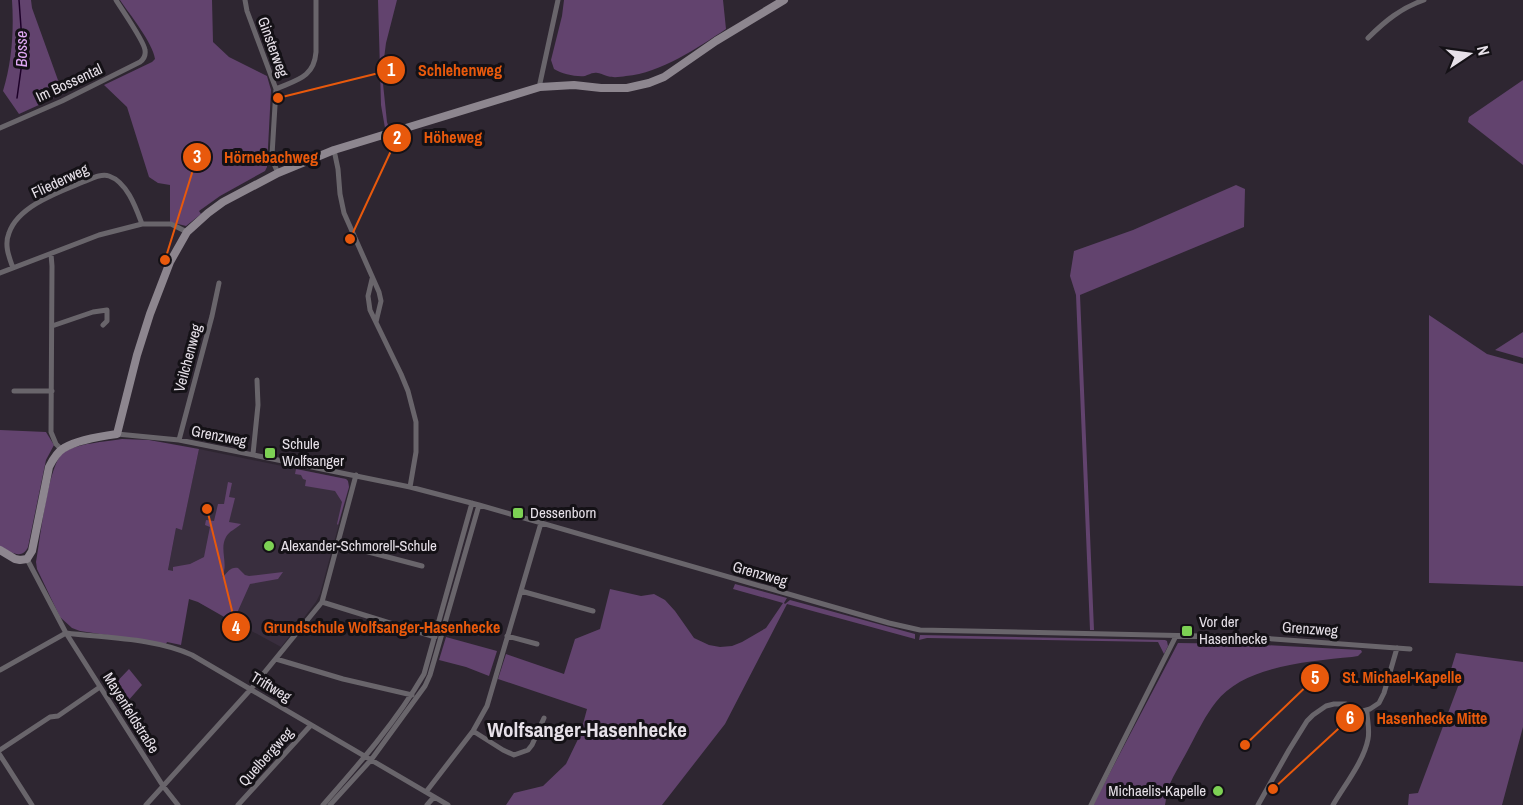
<svg xmlns="http://www.w3.org/2000/svg" width="1523" height="805" font-family="'Archivo Narrow',sans-serif">
	<rect width="100%" height="100%" fill="#2e2631"/>
	<path fill="#392e3e" d="M199,449L346,479L348,481L349,487L320,594L316,602L281,647L198,602L168,570L176,528L182,529Z"/>
	<path fill="#62436e" d="M12,0H31L32,8L63,94L19,114L3,91C12,62 14,30 12,0Z
		M120,0H212L213,42L229,57L267,76L271,90L267,167L265,171L220,196L199,211L201,214L186,226L170,222V185L158,183L149,177L127,107L104,85L152,62L155,59C153,43 130,15 120,0Z
		M378,0H397L386,43L382,74L387,122L389,128H385L381,105Z
		M564,0H723L726,29C697,48 661,73 626,76C620,77 613,78 607,76C602,75 600,72 594,73C591,73 588,75 585,76C576,77 562,74 554,69L551,60L562,16Z
		M1523,80V165L1468,122L1469,117Z
		M1236,185L1245,189L1244,227L1080,295L1094,630H1090L1076,295L1070,276L1074,251L1133,230Z
		M1429,315L1487,354L1523,364V586L1429,583Z
		M1523,332V358L1495,350Z
		M0,430L46,432L54,445L46,460L28,547C22,561 9,551 0,546Z
		M122,439L149,440L199,449L182,530L176,528L168,570L173,571V567L190,564L204,557L210,527L205,525L206,520L214,521L218,504H224L228,482L232,483L229,497L235,498L229,522L241,524C236,529 229,531 226,537C219,549 229,565 222,576L223,577C228,572 230,567 238,568L245,575L249,576L283,572L278,579L250,584L233,622L198,602L189,599L181,645L167,642L166,644L80,631L72,628L60,617L37,569L36,562C40,540 48,465 63,453C76,443 106,442 122,439Z
		M296,469L346,479L348,481L349,487L338,525L337,524L342,502L335,491L305,486L306,480L303,479L301,475L295,474Z
		M735,584L787,598L784,603L785,604L790,600L915,634V639L787,604L725,724L662,805H506L514,793L543,786L566,764L580,735L587,709L498,679L506,654L564,674L575,639L600,629L610,589L641,596L654,594L665,600L675,611L694,638L709,645L720,647L732,646L742,642L766,628L783,603L733,589Z
		M920,635L1165,640L1167,641L1168,646L1164,654L1158,642L927,638L919,640Z
		M446,637L497,651L489,676L466,667L439,660Z
		M1178,643L1243,644L1361,650L1362,652L1358,656L1352,657C1310,661 1243,666 1216,702C1205,716 1198,731 1190,746C1183,760 1172,777 1167,791C1166,796 1166,801 1165,805H1093Z
		M1456,653L1523,662V727L1502,805H1408L1409,794L1418,793L1460,681L1448,679Z
		M129,669L142,685L120,710L108,691Z"/>
	<g fill="none" stroke-linecap="round" stroke-linejoin="round">
		<path stroke="#1d0028" stroke-width="1.5" d="M17,98L23,55L19,0"/>
		<path stroke="#69656b" stroke-width="5" d="M245,0L247,11L276,89L272,155L274,164L278,173
			M1368,38C1385,21 1401,8 1424,0
			M540,87V83L558,0
			M276,89C296,80 314,78 316,52V0
			M0,128L62,101L140,62C144,59 146,56 145,50C144,41 122,10 116,0
			M334,150L338,169L340,194L344,213L379,292L381,301L376,322
			M51,254L52,266L51,432L56,444L61,449
			M13,268C9,257 4,245 9,233C18,206 59,192 83,182C91,179 101,173 109,176C127,182 136,208 142,224
			M0,273L99,235L142,224H171L187,232
			M372,279L368,296L370,310L401,374L408,391L416,422V452L410,487
			M52,326L93,312L107,310V321L103,325
			M14,391H52
			M117,434L179,440L219,448L410,487L479,505L889,623L920,630L1247,637L1410,649
			M179,440L212,316L219,283
			M253,454L258,405L257,380
			M338,544L422,566
			M27,559L66,633L163,786L178,805
			M521,591L593,611
			M322,602L435,637
			M66,633C106,638 154,638 192,655L448,805
			M507,636L537,644
			M276,659L343,679L412,695
			M0,670L66,633
			M473,731L503,750L514,755L528,750L532,745L544,718
			M0,750L50,717L58,716L100,687
			M0,755L32,805
			M426,792L473,731L487,706L541,523
			M146,805L251,689L322,602L356,475
			M238,805L311,725
			M323,805C359,764 396,722 424,674L472,503
			M330,805L371,760L425,686L430,675L479,505
			M427,805L434,797
			M1091,805L1176,636
			M1258,805L1289,750L1307,721L1313,715L1326,706L1334,704H1346L1363,711L1370,709L1379,703L1384,693L1397,648
			M1333,805C1344,786 1364,761 1368,739C1370,729 1367,720 1367,711"/>
		<path stroke="#8d868f" stroke-width="8" d="M0,550L15,559L20,560L27,559L32,551L49,467C53,459 57,452 64,448C77,440 102,436 117,434L137,355L150,314L170,262L187,232L208,213L223,202L278,173L334,150L540,87L574,85L601,88H627L649,83L664,77L716,41L784,0"/>
	</g>
	<g fill="#7dd154" stroke="#141116" stroke-width="2">
		<rect x="264" y="447" width="12" height="12" rx="3"/>
		<rect x="512" y="507" width="12" height="12" rx="3"/>
		<circle cx="269" cy="546" r="6"/>
		<rect x="1181" y="625" width="12" height="12" rx="3"/>
		<circle cx="1218" cy="791" r="6"/>
	</g>
	<g text-anchor="middle" stroke-width="6" stroke-linejoin="round" paint-order="stroke">
		<g font-size="15" fill="#e6e0e8" stroke="#141116">
			<text transform="translate(273 47) rotate(70)" y="5">Ginsterweg</text>
			<text transform="translate(69 83) rotate(-25)" y="5">Im Bossental</text>
			<text transform="translate(60 181) rotate(-25)" y="5">Fliederweg</text>
			<text transform="translate(188 358) rotate(-75)" y="5">Veilchenweg</text>
			<text transform="translate(219 436) rotate(11)" y="5">Grenzweg</text>
			<text transform="translate(760 574) rotate(16)" y="5">Grenzweg</text>
			<text transform="translate(1310 629) rotate(4)" y="5">Grenzweg</text>
			<text transform="translate(271 687) rotate(31)" y="5">Triftweg</text>
			<text transform="translate(131 713) rotate(58)" y="5">Mayenfeldstraße</text>
			<text transform="translate(266 757) rotate(-48)" y="5">Quelbergweg</text>
		</g>
		<g font-size="15" fill="#e6e0e8" stroke="#141116" text-anchor="start">
			<text x="282" y="449">Schule<tspan x="282" dy="17">Wolfsanger</tspan></text>
			<text x="530" y="518">Dessenborn</text>
			<text x="281" y="551">Alexander-Schmorell-Schule</text>
			<text x="1199" y="627">Vor der<tspan x="1199" dy="17">Hasenhecke</tspan></text>
			<text x="1206" y="796" text-anchor="end">Michaelis-Kapelle</text>
		</g>
		<g font-size="16" font-style="italic" fill="#dfa8f3" stroke="#141116">
			<text transform="translate(21 49) rotate(-90)" y="6">Bosse</text>
		</g>
		<g font-size="21" font-weight="bold" fill="#e6e0e8" stroke="#141116">
			<text x="587" y="737">Wolfsanger-Hasenhecke</text>
		</g>
	</g>
	<path fill="none" stroke="#e8590c" stroke-width="2" d="M278 98L391 70M350 239L397 138M165 260L197 157M207 509L236 627M1245 745L1315 678M1273 789L1350 718"/>
	<g fill="#e8590c" stroke="#141116" stroke-width="2">
		<circle cx="278" cy="98" r="6"/>
		<circle cx="350" cy="239" r="6"/>
		<circle cx="165" cy="260" r="6"/>
		<circle cx="207" cy="509" r="6"/>
		<circle cx="1245" cy="745" r="6"/>
		<circle cx="1273" cy="789" r="6"/>
		<circle cx="391" cy="70" r="15"/>
		<circle cx="397" cy="138" r="15"/>
		<circle cx="197" cy="157" r="15"/>
		<circle cx="236" cy="627" r="15"/>
		<circle cx="1315" cy="678" r="15"/>
		<circle cx="1350" cy="718" r="15"/>
	</g>
	<g font-size="18" text-anchor="middle" font-weight="bold" fill="#fff">
		<text x="391" y="76">1</text>
		<text x="397" y="144">2</text>
		<text x="197" y="163">3</text>
		<text x="236" y="634">4</text>
		<text x="1315" y="684">5</text>
		<text x="1350" y="724">6</text>
	</g>
	<g font-size="16" text-anchor="middle" font-weight="bold" fill="#e8590c" stroke="#141116" stroke-width="6" stroke-linejoin="round" paint-order="stroke">
		<text x="460" y="76">Schlehenweg</text>
		<text x="453" y="143">Höheweg</text>
		<text x="271" y="163">Hörnebachweg</text>
		<text x="382" y="633">Grundschule Wolfsanger-Hasenhecke</text>
		<text x="1402" y="683">St. Michael-Kapelle</text>
		<text x="1432" y="724">Hasenhecke Mitte</text>
	</g>
	<g transform="translate(1469 54) rotate(77)" stroke="#141116" stroke-width="4.5" paint-order="stroke">
	<path d="M0-4.5L10 22L0 15L-10 22Z" fill="#e6e0e8"/>
	<text y="-9" font-size="16" font-weight="bold" text-anchor="middle" fill="#e6e0e8">N</text>
	</g>
</svg>
